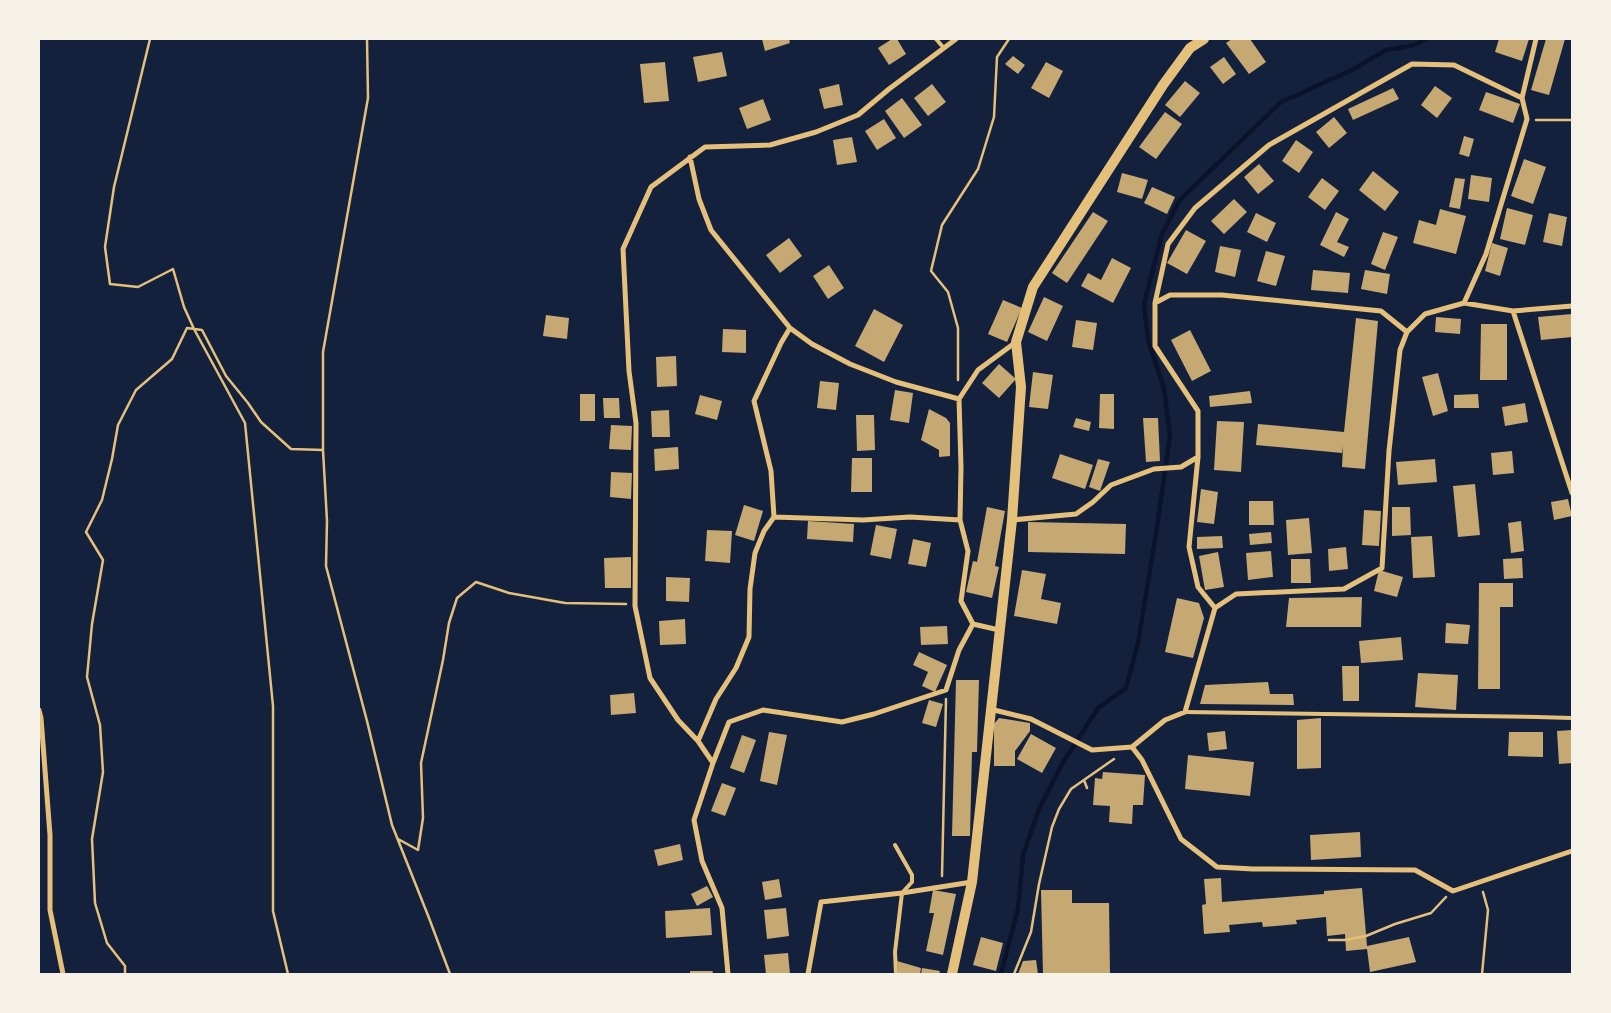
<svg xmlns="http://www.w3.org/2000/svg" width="1611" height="1013" font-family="'DejaVu Sans',sans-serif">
	<rect width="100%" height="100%" fill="#14213d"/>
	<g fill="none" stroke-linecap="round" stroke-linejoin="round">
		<path stroke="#0b132b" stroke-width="4.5" d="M1001,974L1018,908L1023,855L1039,809L1062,764L1098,708L1126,688L1138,643L1156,534L1170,436L1164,388L1148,340L1144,304L1162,234L1179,201L1281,102L1352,70L1386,50L1411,46L1427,39"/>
	</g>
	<path fill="#c6a872" d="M762,39H789L790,43L765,51Z
		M892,39H897L906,54L889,65L878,48Z
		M1232,39H1250L1266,62L1249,74L1226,43Z
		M1499,39H1529L1522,61L1495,52Z
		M1546,39H1565L1549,95L1531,90Z
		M722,52L727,76L698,82L693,57Z
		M1013,56L1025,65L1018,74L1005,64Z
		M1224,57L1236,74L1223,84L1210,67Z
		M665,62L669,101L644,103L640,64Z
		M1046,62L1063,71L1049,98L1031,88Z
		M1185,81L1200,93L1180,117L1165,105Z
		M839,84L843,105L824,109L819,89Z
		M932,84L946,102L928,116L914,98Z
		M1435,86L1452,98L1437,118L1421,105Z
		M1393,88L1399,99L1353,120L1348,109Z
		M1486,92L1520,104L1513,123L1479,110Z
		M902,98L922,125L904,138L885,111Z
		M763,99L771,120L747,129L739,108Z
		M1165,112L1182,124L1156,159L1139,147Z
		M1334,117L1347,133L1329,148L1316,132Z
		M884,119L896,138L877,150L865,131Z
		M1464,136L1474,139L1469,157L1459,154Z
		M852,137L857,162L837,165L833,140Z
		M1296,140L1313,152L1299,173L1282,161Z
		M1524,159L1546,167L1533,204L1511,196Z
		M1259,164L1274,181L1258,194L1244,177Z
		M1373,171L1399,192L1385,211L1359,190Z
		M1122,173L1148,180L1142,199L1117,192Z
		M1471,175L1492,178L1489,202L1468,199Z
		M1322,178L1339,191L1325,210L1308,197Z
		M1455,178L1465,179L1460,209L1449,207Z
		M1152,187L1175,197L1167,214L1144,203Z
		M1234,199L1247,212L1224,234L1211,221Z
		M1507,208L1533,215L1525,245L1500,239Z
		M1440,209L1466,216L1456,254L1413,243L1419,220L1436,225Z
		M1093,212L1108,221L1067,283L1052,273Z
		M1336,212L1349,219L1337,242L1349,247L1344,257L1320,245Z
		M1256,213L1276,223L1267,242L1247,232Z
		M1549,213L1567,217L1562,246L1543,242Z
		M1186,230L1206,241L1187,274L1167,263Z
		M1383,232L1398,237L1385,270L1371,264Z
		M789,238L802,256L780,273L766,255Z
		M1492,243L1508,248L1500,276L1485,271Z
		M1220,246L1241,250L1235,277L1215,272Z
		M1266,251L1285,256L1276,286L1257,281Z
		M1112,258L1131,268L1113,303L1081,286L1088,273L1101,280Z
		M829,265L844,288L828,299L813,276Z
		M1313,270L1350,273L1348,293L1311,290Z
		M1365,270L1390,274L1387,294L1361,289Z
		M1044,297L1063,306L1047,341L1028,332Z
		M1003,300L1022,308L1007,342L988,334Z
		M874,309L903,325L884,362L855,346Z
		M1572,314V337L1541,340L1538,317Z
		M546,315L569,318L567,339L543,336Z
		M1436,317L1461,319L1460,334L1435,332Z
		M1356,318L1378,321L1365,469L1342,467L1343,446L1342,453L1256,445L1258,424L1344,432Z
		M1076,320L1097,323L1093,350L1072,347Z
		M1481,324H1507V380H1480Z
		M723,329L746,330V353L722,352Z
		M1190,330L1211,371L1192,381L1171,340Z
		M676,356L677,386L657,387L656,357Z
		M999,364L1016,379L999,398L982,383Z
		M1033,372L1053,375L1048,409L1029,407Z
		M1438,373L1448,411L1433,416L1422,377Z
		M820,381L839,383L836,410L817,408Z
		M895,390L913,393L909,423L890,420Z
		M1250,391L1252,403L1210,407L1209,396Z
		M580,394H595V421H580Z
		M1100,394H1114V429L1099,428Z
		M1478,394L1479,408H1454V395Z
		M700,395L722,401L717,420L695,414Z
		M603,398H619L620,418H604Z
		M1525,403L1528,422L1505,426L1502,407Z
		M929,409L946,418L950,423V456L939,457V450L921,440Z
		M669,410L670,437H652L651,411Z
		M856,415H874L875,450L857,451Z
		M1076,418L1091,422L1089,431L1073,427Z
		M1143,418H1158L1160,461L1146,462Z
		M1217,421L1244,422L1241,472L1214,470Z
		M611,425L632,426L631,450L609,449Z
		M678,447L679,469L655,471L654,449Z
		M1512,451L1514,473L1493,475L1491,453Z
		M1060,454L1093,465L1085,489L1052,478Z
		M852,458H872V492H851Z
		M1098,459L1110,462L1100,491L1089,487Z
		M1435,459L1437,482L1398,485L1396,462Z
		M611,472L632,473L631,499L610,497Z
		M1475,484L1480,535L1458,537L1453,486Z
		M1201,489L1218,492L1214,524L1197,522Z
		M1568,499L1572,516L1554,520L1551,502Z
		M1249,501H1273L1274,525H1249Z
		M744,505L763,511L754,541L735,535Z
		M987,507L1005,511L995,566L999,567L992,598L966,592L973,561L977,562Z
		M1392,507H1410L1411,535L1392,536Z
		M1364,510L1381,511L1379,546L1362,545Z
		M1309,518L1312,553L1288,555L1286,520Z
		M808,521L854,524L853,542L807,539Z
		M1521,521L1524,551L1511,553L1508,523Z
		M1028,522L1126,524L1125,554L1028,552Z
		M876,525L897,529L891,559L870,555Z
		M707,530L732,531L730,563L705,561Z
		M1271,532L1272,543L1250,545L1249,534Z
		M1222,536L1223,548L1197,549V537Z
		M1432,536L1435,577L1413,578L1411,537Z
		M913,539L931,543L926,567L908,564Z
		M1346,547L1348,569L1329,571L1328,549Z
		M1271,551L1273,577L1248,580L1246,553Z
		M1218,552L1224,587L1205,590L1199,556Z
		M631,557V588H605L604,558Z
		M1522,558L1523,578L1504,579L1503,559Z
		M1291,559H1310L1311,583H1291Z
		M1022,570L1046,574L1041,599L1061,603L1057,624L1014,616Z
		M1379,570L1403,577L1397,597L1374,591Z
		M666,577L690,578L689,602L666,601Z
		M1479,583H1513V607H1500V689H1478Z
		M1362,597L1361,627H1286L1289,598Z
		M1177,598L1199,603L1204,618L1193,658L1165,652Z
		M685,619L686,644L660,645L659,621Z
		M1446,623L1470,625L1468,644L1445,643Z
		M947,626L948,644L921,645L920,627Z
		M1401,637L1403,660L1361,663L1359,641Z
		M919,652L947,665L935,692L922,686L928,672L913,665Z
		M1342,666H1359V701H1343Z
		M1418,673L1458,675L1456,710L1415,707Z
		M956,680H979L977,752H972L970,836H952Z
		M1268,682L1270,694H1293L1294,705L1200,704L1205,685Z
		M634,693L636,713L611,715L610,695Z
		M929,700L943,704L936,727L922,723Z
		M999,718L1030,723V731L1015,751V766H994V724Z
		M1321,718V768L1297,769V720Z
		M1572,730V763L1559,764L1557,731Z
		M1225,731L1227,749L1209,751L1207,733Z
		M769,732L787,735L777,785L760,781Z
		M1509,732H1543V757L1508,756Z
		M1031,734L1056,748L1042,773L1017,759Z
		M742,735L756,740L744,773L730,768Z
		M1188,755L1254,762L1250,796L1185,789Z
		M1103,772L1145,775L1143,805H1133L1132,824L1109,822L1110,806L1093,805L1095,778L1102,779Z
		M722,783L736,788L725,816L711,811Z
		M1360,832L1361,857L1311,860L1310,835Z
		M680,844L683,860L658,866L654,850Z
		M1221,878L1222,902L1324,894V891L1362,888L1367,946L1409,937L1416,962L1370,972L1367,949L1346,951L1345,934L1327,936L1326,917L1296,920L1297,924L1263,927L1262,922L1229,925L1230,932L1204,934L1202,905L1206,904L1204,879Z
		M779,879L782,897L765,900L762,882Z
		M707,886L713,897L697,906L691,894Z
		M933,890L956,894L943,955L926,951L934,913H929Z
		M1041,890H1072V903H1109L1110,974H1043Z
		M710,908L712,935L666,938L665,911Z
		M786,908L789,936L767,939L764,910Z
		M981,937L1003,943L996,971L973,965Z
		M788,953L790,974H766L764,955Z
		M1036,960L1038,974H1018L1023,961Z
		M897,961L921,968L920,974H898Z
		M922,968L940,971L939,974H921Z
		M690,971H713L712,974H690Z"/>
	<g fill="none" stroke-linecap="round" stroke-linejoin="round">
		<path stroke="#e5c07b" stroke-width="2.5" d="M150,39L114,187L105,247L110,284L138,287L173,269L184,307L194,329L245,423L273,706V911L288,974
			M367,39L368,98L323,352V450L327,521L326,566L367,721L392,825L429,918L450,974
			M1536,120H1572
			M958,380V328L948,292L931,271L942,225L978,169L994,117L997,57L1009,39
			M1084,780L1087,788
			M398,839L418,850L423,818L421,763L443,660L449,623L457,598L476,582L509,593L565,603L626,604
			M942,876L946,699
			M1329,940H1345L1366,936L1395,924L1431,913L1446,897
			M125,974V966L107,943L95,903L92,839L103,772L100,725L87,677L92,624L103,560L86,532L102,500L112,459L118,425L136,390L172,359L187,328L202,330L226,376L248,403L261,422L291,449L323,450
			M1014,974L1031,932L1039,884L1052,827L1059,809L1071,789L1114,759
			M1482,974L1488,910L1483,892"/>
		<path stroke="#e5c07b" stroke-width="4" d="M936,39L943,47
			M1185,712L1537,717L1572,718
			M895,845L912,875V882L902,893L895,952L896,974"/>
		<path stroke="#e5c07b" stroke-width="5" d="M690,157L699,199L711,230L790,328L812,344L850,364L896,382L959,399L978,370L1016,342
			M1155,303L1170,295H1222L1381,311L1407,332
			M1464,303L1486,254L1527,119L1522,98L1536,39
			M1513,311L1572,493
			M959,399L961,467L960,520L968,551L961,601L973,624L999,630
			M774,517L863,520L910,517L960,520
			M1012,520L1076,514L1093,502L1111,485L1154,469L1181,467L1198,457
			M1215,608L1198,587L1189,547L1198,457V411L1155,346V303L1168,244L1195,208L1269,145L1412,64L1454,65L1522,98
			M990,709L1031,719L1092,750L1132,747
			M39,710L41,718L50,835V910L63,974
			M698,741L716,699L736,668L749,637L750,589L755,553L764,531L774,517L771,471L754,401L781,343L790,328
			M1132,747L1165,720L1185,712L1215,608L1236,594L1344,589L1382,568L1389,451L1400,350L1407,332L1425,314L1464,303L1513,311L1572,306
			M1132,747L1142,760L1181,839L1217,867L1253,869L1415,870L1453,891L1572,851
			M713,763L729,722L763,710L842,722L874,714L946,690L959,650L973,624
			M728,974L722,908L702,861L694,820L713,763L698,741L678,720L650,678L635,606L636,423L629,371L623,249L651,187L705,147L770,145L816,132L858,115L889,89L956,39
			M808,974L821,902L902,893L972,882"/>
		<path stroke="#e5c07b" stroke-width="10" d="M952,974L972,882L1012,520L1021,387L1016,342L1033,287L1163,85L1190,48L1204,39"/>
	</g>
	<rect width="1611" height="1013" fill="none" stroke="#f6f1e7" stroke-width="80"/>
</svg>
